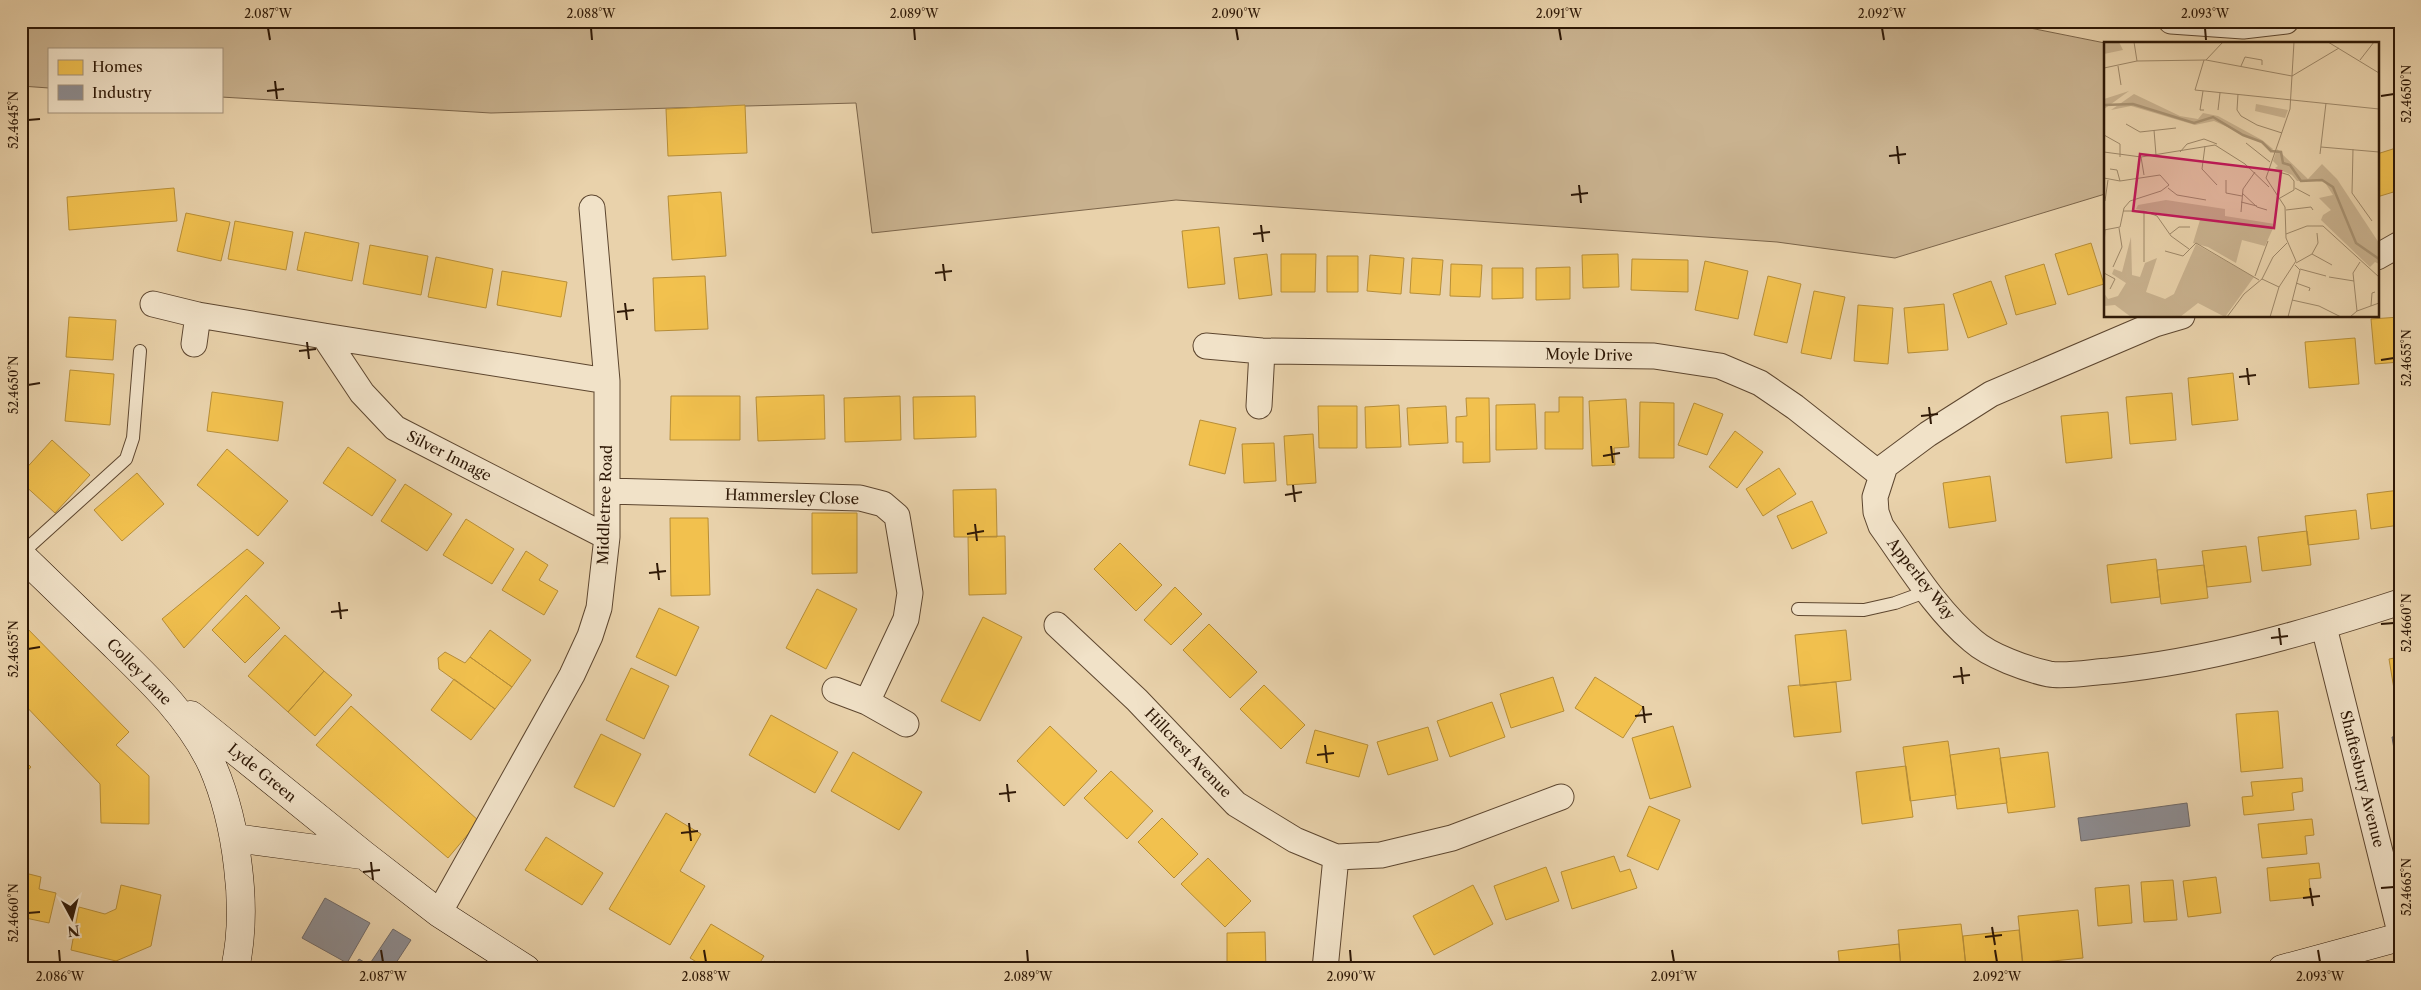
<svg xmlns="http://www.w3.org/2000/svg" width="2421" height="990" font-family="'Libre Caslon Text',serif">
	<rect width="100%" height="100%" fill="#e9d2ab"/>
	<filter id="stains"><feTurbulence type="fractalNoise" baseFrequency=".004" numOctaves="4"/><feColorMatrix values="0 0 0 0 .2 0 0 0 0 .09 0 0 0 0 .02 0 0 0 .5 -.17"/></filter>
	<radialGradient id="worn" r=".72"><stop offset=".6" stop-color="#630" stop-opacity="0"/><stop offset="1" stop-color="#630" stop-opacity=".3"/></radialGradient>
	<path fill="#c9b28f" stroke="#7c654a" d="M21,21H1995L2110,44H2105V194L1895,258L1777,242L1176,200L872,233L856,103L491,113L221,97V49H49V88L21,86Z"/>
	<path fill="#f2c14e" stroke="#b78e38" d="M745,105L747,153L668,156L666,109Z
		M2396,148L2400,161V190L2377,197V154Z
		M174,188L177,221L69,230L67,197Z
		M721,192L726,256L672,260L668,196Z
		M186,213L230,222L221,261L177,251Z
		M235,221L293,232L286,270L228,259Z
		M1219,227L1225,284L1188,288L1182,231Z
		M305,232L359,243L352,281L297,270Z
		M2091,243L2104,284L2068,295L2055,254Z
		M370,245L428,256L421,295L363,284Z
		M1267,254L1272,295L1239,299L1234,258Z
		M1281,254H1316L1315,292H1281Z
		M1618,254L1619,287L1583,288L1582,255Z
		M1370,255L1404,258L1401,294L1367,291Z
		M1327,256H1358V292H1327Z
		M436,257L493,269L486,308L428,297Z
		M1412,258L1443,260L1440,295L1410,293Z
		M1632,259L1688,260V292L1631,290Z
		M1705,261L1748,271L1738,319L1695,310Z
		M1451,264L1482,265L1480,297L1450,296Z
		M2044,264L2056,304L2016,315L2005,276Z
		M1570,267V299L1536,300V268Z
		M1492,268H1523V298L1492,299Z
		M502,271L567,282L561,317L497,305Z
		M705,276L708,329L655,331L653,278Z
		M1768,276L1801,284L1787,343L1754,335Z
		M1991,281L2007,324L1968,338L1953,294Z
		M1814,291L1845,297L1831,359L1801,353Z
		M1944,304L1948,350L1908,353L1904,308Z
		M1858,305L1893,308L1888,364L1854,361Z
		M69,317L116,320L113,360L66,357Z
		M2400,317V362L2375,364L2371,319Z
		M2355,338L2359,384L2309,388L2305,342Z
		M70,370L114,374L110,425L65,421Z
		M2233,373L2238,420L2192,425L2188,378Z
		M212,392L283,402L278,441L207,431Z
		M2172,393L2176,440L2130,444L2126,397Z
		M824,395L825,439L758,441L756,397Z
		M671,396H740V440H670Z
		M900,396L901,440L845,442L844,398Z
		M975,396L976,437L914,439L913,397Z
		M1559,397H1583V449H1545V412H1559Z
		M1466,398H1489L1490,462L1463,463V442H1456V417L1467,416Z
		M1626,399L1629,447L1614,448L1615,465L1592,466L1589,401Z
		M1640,402L1674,403V458H1639Z
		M1694,403L1723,414L1707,455L1678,445Z
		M1535,404L1537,449L1496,450V405Z
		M1399,405L1401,447L1366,448L1365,407Z
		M1318,406H1357V448H1319Z
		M1446,406L1448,443L1409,445L1407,408Z
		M2108,412L2112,458L2066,463L2061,416Z
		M1200,420L1236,428L1225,474L1189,465Z
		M1735,431L1763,452L1737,488L1709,467Z
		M1313,434L1316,483L1287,485L1284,436Z
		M52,440L90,475L55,513L21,482V474Z
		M1274,443L1276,481L1244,483L1242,444Z
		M348,447L396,480L372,516L323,483Z
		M227,449L288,501L258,536L197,485Z
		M1779,468L1796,494L1763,516L1746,489Z
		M137,473L164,504L122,541L94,510Z
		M1990,476L1996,521L1949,528L1943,483Z
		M405,484L452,514L427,551L381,521Z
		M996,489L997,537H954L953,490Z
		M2400,490V525L2371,529L2367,494Z
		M1812,501L1827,533L1792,549L1777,516Z
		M2356,510L2359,539L2308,545L2305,516Z
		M812,513H857V573L812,574Z
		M670,518H708L710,595L671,596Z
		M466,519L514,549L492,584L443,555Z
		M2307,531L2311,565L2262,571L2258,537Z
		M1005,536L1006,594L969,595L968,537Z
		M1120,543L1162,585L1136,611L1094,569Z
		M2246,546L2251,582L2207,587L2202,551Z
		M247,549L264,563L184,648L162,619Z
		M526,551L548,565L539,580L558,591L544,615L502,590Z
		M2156,559L2160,597L2111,603L2107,565Z
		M2204,565L2208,598L2161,604L2157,570Z
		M1175,587L1202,614L1171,645L1144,620Z
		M817,589L857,609L826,669L786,648Z
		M246,595L280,628L245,663L212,630Z
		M659,608L699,627L676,676L636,657Z
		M983,617L1022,637L980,721L941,701Z
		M21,622L129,732L116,745L149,776V824L101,823L100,784L21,701Z
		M1209,624L1257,672L1230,698L1183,650Z
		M490,630L531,660L512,687L470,657Z
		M1846,630L1851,680L1800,686L1795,635Z
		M285,635L324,671L288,712L248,676Z
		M445,652L465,663L470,657L512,687L495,709L439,669L438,658Z
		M2400,657V701H2396L2389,659Z
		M631,668L669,686L644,739L606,720Z
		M324,671L352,695L315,736L288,712Z
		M1553,677L1564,711L1511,728L1500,694Z
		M1595,677L1643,707L1623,738L1575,708Z
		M454,679L495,709L471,740L431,710Z
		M1836,682L1841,732L1794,737L1788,686Z
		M1264,685L1305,725L1281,749L1240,709Z
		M1492,702L1505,737L1450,757L1437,721Z
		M351,706L479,821L448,858L316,745Z
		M2278,711L2283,768L2241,772L2236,714Z
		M771,715L838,752L815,793L749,755Z
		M1050,726L1097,771L1064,806L1017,761Z
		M1673,726L1691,787L1650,799L1632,738Z
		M1428,727L1438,760L1388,775L1377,742Z
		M1315,730L1368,745L1359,777L1306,763Z
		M601,734L641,754L614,807L574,787Z
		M1948,741L1956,795L1910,801L1903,747Z
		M1999,748L2007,803L1957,809L1950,755Z
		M853,752L922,792L899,830L831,791Z
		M2048,752L2055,807L2008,813L2000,758Z
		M21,757L31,767L21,778Z
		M1906,766L1913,817L1862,824L1856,772Z
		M1111,771L1153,811L1127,839L1084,798Z
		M2302,778L2303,791L2292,793L2294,810L2244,815L2242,797L2253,796L2251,782Z
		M1649,806L1680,820L1658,870L1627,856Z
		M666,813L701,834L680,871L705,886L670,945L609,909Z
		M1162,818L1198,854L1174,878L1138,842Z
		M2312,819L2314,835L2305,836L2307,854L2262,858L2258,824Z
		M546,837L603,873L582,905L525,870Z
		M1614,856L1620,872L1630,869L1637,888L1572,909L1561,872Z
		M1208,858L1251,901L1225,927L1181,884Z
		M2319,863L2321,878L2309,879L2311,897L2270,901L2267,868Z
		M1546,867L1559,901L1506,920L1494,886Z
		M21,872L41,877L39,889L56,893L49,923L21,917Z
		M2216,877L2221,913L2188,917L2183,881Z
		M2173,880L2177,920L2144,922L2141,882Z
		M121,885L161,895L151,946L116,961L71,950L79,907L105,914L116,909Z
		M1473,885L1493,924L1434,955L1413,916Z
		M2129,885L2132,923L2098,926L2095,888Z
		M2078,910L2083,958L2023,964L2018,916Z
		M711,924L764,956L756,969H708L690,958Z
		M1961,924L1966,966L1901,969L1898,930Z
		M2019,930L2023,969H1966L1963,936Z
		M1265,932L1266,969H1227V933Z
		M1899,944L1901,969H1840L1838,951Z
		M774,961L786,969H768Z"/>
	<path fill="#8d8d92" stroke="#706a68" d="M2400,736V761H2396L2392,737Z
		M2187,803L2190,826L2081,841L2078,818Z
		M325,898L370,923L347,963L302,938Z
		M393,929L411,940L392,969H352L359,959L369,965Z"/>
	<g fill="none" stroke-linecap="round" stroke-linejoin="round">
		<defs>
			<path id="lane" d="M21,554L126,459L133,438L140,351
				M1798,609L1864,610L1895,603L1928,591"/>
			<path id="street" d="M2171,21L2243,26L2286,21
				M2377,257L2400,244
				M153,304L198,315L324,336L362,393L395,428L607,537
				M2182,316L2155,324L1991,394L1928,434L1885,466L1875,497L1876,512L1881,526C1909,565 1936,610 1973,641C1990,656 2026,669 2049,674C2065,677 2092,672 2109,671C2209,661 2305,633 2400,602
				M324,336L607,381
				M194,344L198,315
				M1206,346L1262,351L1654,356L1720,366L1760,383L1795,407L1881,475
				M1259,406L1262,351
				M607,491L860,498L883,504L897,516L910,593L906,619L867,702L906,724
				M1057,625L1137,700L1236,804L1295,840L1336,857L1325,969
				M2324,627L2400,932
				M835,690L867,702
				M1336,857L1381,855L1452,838L1561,797
				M439,913L572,675L590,636L599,608L607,537V381L592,208"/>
			<path id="secondary" d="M21,555C51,584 81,613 111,642C149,679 189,716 212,765C226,797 234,832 238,867C242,899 242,937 235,969
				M191,715L364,855L439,913L526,969
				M235,838L362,855
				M2282,969L2400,937"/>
		</defs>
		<use href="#lane" stroke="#5d462f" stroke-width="14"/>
		<use href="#street" stroke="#5d462f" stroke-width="27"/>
		<use href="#secondary" stroke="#2e1806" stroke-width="29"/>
		<use href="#lane" stroke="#f1e2c8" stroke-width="12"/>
		<use href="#street" stroke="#f1e2c8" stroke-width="25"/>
		<use href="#secondary" stroke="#f1e2c8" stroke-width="28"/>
	</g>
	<path fill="none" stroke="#2e1806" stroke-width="2" d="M268,28L270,40M591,28L592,40M914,28L915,40M1236,28L1238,40M1559,28L1561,40M1882,28L1884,40M2205,28L2206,40M275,81L277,99M267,91L284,89M2381,96L2394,94M28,120L40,119M1897,146L1899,164M1889,156L1906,154M1579,185L1581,203M1571,195L1588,193M1261,225L1263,242M1253,234L1270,232M943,264L945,281M935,273L952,271M625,303L627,320M617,312L634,310M307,342L309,359M299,351L316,349M2381,360L2394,358M2247,368L2249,385M2239,377L2256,375M28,385L40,383M1929,407L1931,424M1921,416L1938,414M1611,446L1613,463M1603,456L1620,453M1293,485L1295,502M1285,495L1302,492M975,524L977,541M967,534L984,531M657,563L659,580M649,573L666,571M339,602L341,619M331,612L348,610M2381,624L2394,623M2279,628L2281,645M2271,638L2288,636M28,649L40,647M1961,667L1963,684M1953,677L1970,675M1643,706L1645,723M1635,716L1652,714M1325,745L1327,763M1317,755L1334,753M1007,784L1009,802M999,794L1016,792M689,823L691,841M681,833L698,831M371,862L373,880M363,872L380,870M2310,888L2313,906M2381,888L2394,887M2303,898L2320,896M28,913L40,912M1992,927L1995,945M1985,937L2002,935M59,950L60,962M381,950L383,962M704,950L706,962M1027,950L1028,962M1350,950L1351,962M1672,950L1674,962M1995,950L1997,962M2318,950L2320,962"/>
	<g text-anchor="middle" stroke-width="5" stroke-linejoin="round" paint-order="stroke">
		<g font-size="15" fill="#2e1806" stroke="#f1e2c8">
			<text transform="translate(1589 355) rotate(1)" y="5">Moyle Drive</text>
			<text transform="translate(449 456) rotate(27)" y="5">Silver Innage</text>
			<text transform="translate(792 497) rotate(2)" y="5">Hammersley Close</text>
			<text transform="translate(605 505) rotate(-88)" y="5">Middletree Road</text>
			<text transform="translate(1921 579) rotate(52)" y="5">Apperley Way</text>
			<text transform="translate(139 672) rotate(46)" y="5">Colley Lane</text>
			<text transform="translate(1188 753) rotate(46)" y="5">Hillcrest Avenue</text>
			<text transform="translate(262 773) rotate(39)" y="5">Lyde Green</text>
			<text transform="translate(2362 779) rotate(76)" y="5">Shaftesbury Avenue</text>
		</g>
	</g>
	<g transform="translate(2104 42)">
		<rect width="275" height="275" fill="#e9d2ab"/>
		<path d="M0,0H15L19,8L0,12ZM25,49L3,65L0,67V57ZM30,52L76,74L94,77L99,71L114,74L158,98L169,107L167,111L157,100L110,79L91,83L27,64L7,68ZM152,62L184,68L181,76L151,69ZM173,107L204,137L218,122L233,137L275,201V222L271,220L266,225L217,178L219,173L227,168L215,156L229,153L220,139H193L188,133L171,126L174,124L169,119ZM62,158L121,167V174L171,182L161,204L138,198L132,221L104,205L89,201L96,178L32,167L34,163ZM27,195L28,233L36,235L41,221L53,216L42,250L61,257L70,252L92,202L150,235L121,275L94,261L76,275H27L11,263L0,264V251L4,257L14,254L22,241L8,232L10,227L18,230Z" fill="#c9b28f"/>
		<path fill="none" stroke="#a99373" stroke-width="2.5" d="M0,63L29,62L90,81L109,75L139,93L158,100L167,109L177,110L179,121L186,123L197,139L218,138L229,145L252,201L275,217"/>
		<path fill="none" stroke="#9e8869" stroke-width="1" d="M30,0L33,19M224,0L275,31M100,18L91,48L275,67M102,18L188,34L235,6M256,18L270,0M14,24L17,43M137,24L141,15L158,18V23M0,26L33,19L102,18L119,0M99,49L96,68H100M134,52L133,68L137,74L153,83L178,91M114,68L116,51M22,82L36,90L72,86M50,88L52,113M0,93L16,102V115M142,101L166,120M101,104L98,127L113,143M217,105L275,110M249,107L248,151L268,179M0,110L37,115L111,103L141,122L165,145M76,110L83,102L100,97L113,102M216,112L222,61M37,115L40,133M6,127L13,128L16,139M165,127L185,133L190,139V148L176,156M0,136L16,139L56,133L65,143L57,149L26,159L20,166L16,185L0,188M122,138V151L138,154M64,146L73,153L102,158M191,146L206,154M138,151L153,165L163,168M1,159L4,138M137,160L153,164M182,168L207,165L209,168M19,169H40L53,174L67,194L85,207M137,170L139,147L151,130M66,192L75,185H86M182,192L203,184H219L275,235M0,203L1,188M61,209L79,214L92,201L155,238M208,212L214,201L213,191M40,220V169M192,221L208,212L228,223M9,225L18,205L15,186M196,227L222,234M0,231L11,237L6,247M151,234L164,199M225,235L250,239M158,237L175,245M192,241L206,246L205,249M188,258L215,264L237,275M267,264L268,251L271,250M253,269L249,231L256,220M123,275L140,252L158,237L169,215L183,201M166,275L175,245L192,219L182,196L181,165L162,136L186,67L190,0M184,275L196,228L191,223M246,275L253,269L275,261"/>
		<path fill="#c2185b" fill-opacity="0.15" stroke="#c2185b" stroke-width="2.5" d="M36,112L177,129L170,186L29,169Z"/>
		<rect width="275" height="275" fill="none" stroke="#2e1806" stroke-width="2.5"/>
	</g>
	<rect width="2421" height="990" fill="none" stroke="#e9d2ab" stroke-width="55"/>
	<rect x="48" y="48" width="175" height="65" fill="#f1e2c8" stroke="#a3917a"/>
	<rect x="58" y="60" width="25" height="15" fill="#f2c14e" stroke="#a3917a"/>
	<text x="92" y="72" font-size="15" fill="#2e1806">Homes</text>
	<rect x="58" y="85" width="25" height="15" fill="#8d8d92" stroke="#a3917a"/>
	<text x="92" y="98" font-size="15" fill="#2e1806">Industry</text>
	<g transform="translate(72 918) rotate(173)" stroke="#f1e2c8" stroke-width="4" paint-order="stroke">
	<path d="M0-4L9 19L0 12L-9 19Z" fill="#2e1806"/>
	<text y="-8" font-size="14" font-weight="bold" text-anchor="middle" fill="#2e1806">N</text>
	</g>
	<rect x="28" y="28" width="2366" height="934" fill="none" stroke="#2e1806" stroke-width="2"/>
	<g font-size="12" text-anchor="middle" fill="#2e1806">
		<text x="268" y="18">2.087°W</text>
		<text x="591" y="18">2.088°W</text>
		<text x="914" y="18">2.089°W</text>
		<text x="1236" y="18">2.090°W</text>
		<text x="1559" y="18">2.091°W</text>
		<text x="1882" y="18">2.092°W</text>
		<text x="2205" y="18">2.093°W</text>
		<text transform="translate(2407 94) rotate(-90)" y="4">52.4650°N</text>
		<text transform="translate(14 120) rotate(-90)" y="4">52.4645°N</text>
		<text transform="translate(2407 358) rotate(-90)" y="4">52.4655°N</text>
		<text transform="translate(14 385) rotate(-90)" y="4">52.4650°N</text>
		<text transform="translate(2407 623) rotate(-90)" y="4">52.4660°N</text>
		<text transform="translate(14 649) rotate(-90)" y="4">52.4655°N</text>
		<text transform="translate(2407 887) rotate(-90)" y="4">52.4665°N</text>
		<text transform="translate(14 913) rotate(-90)" y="4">52.4660°N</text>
		<text x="60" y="981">2.086°W</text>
		<text x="383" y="981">2.087°W</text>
		<text x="706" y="981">2.088°W</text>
		<text x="1028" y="981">2.089°W</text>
		<text x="1351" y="981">2.090°W</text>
		<text x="1674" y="981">2.091°W</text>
		<text x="1997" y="981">2.092°W</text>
		<text x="2320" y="981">2.093°W</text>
	</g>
	<rect width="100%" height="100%" filter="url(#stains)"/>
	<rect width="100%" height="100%" fill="url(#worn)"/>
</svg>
